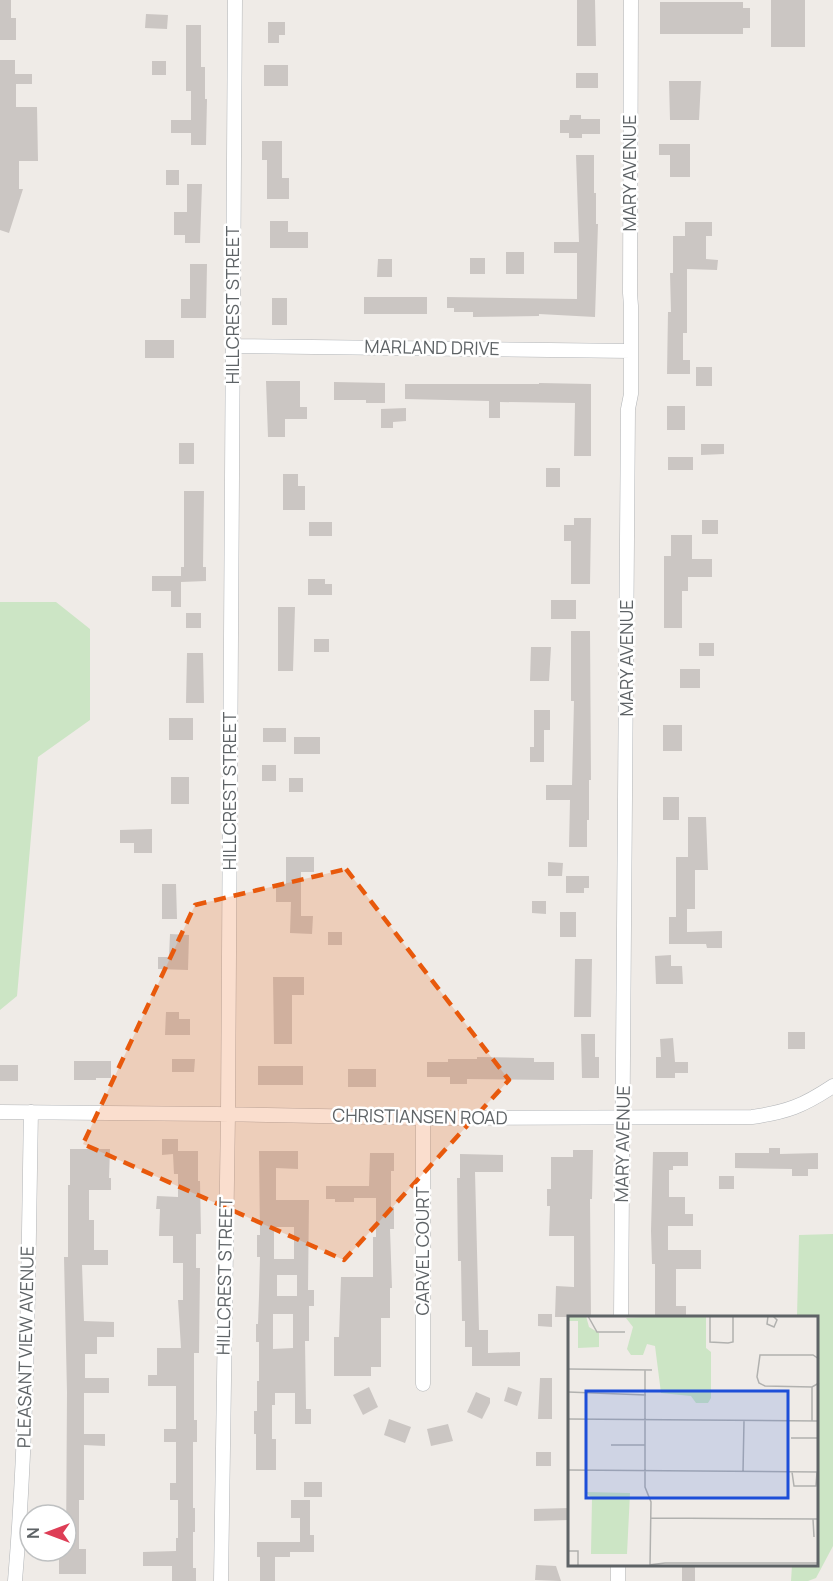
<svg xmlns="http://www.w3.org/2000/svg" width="833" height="1581" font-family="Manrope,sans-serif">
	<rect width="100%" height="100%" fill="#efebe7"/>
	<path fill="#cce5c5" d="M0,602H56L90,629V720L38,757L17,996L0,1010Z
		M833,1234V1546L816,1578L808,1581H791L792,1565L816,1564V1317H797L799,1235Z"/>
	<path fill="#cbc6c3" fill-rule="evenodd" d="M0,0H11V18H16V40H0Z
		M577,0H595L596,46H577Z
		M771,0H805V47H771Z
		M660,2H743V8H750V28H743V34H660Z
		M146,14L168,15L167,29L145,28Z
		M268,22H285V35H279V43H268Z
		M186,25H201V67H205V99H207L206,145H191V133H171V120H191V91H186Z
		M0,60H15V74H32V84H16V107H37L38,161H19V189H23L9,233L0,230Z
		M152,61H166V75H152Z
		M264,65H288V86H264Z
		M576,73H598V88H576Z
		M669,81H701L699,120H670Z
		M570,115H581V119H600V134H582V138H569V133H560V120H569Z
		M262,141H282V178H289V199H267V160H262Z
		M659,144H690V177H670V155H659Z
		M576,155H594V193H596V224H598L595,317L539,314V316L473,317V312H454V308H447V297L577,299V253H554V242H579Z
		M166,170H179V185H166Z
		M187,184H202L200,243H185V235H174V212H187Z
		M270,221H288V232H308V248H270Z
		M685,222H712V236H706V259L718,260L717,270L687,269V333H683V360H690V374H667L668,312H671L670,273H673V236H685Z
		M506,252H524V274H506Z
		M470,258H485V274H470Z
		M378,259H392V277H377Z
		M190,264H207L206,318H181V299H190Z
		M364,297H427V314H364Z
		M272,298H287V325H272Z
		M145,340H174V358H145Z
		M696,367H712V386H696Z
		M266,381H300V407H307V419H285V437H268Z
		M334,382L385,383V403H366V400H334Z
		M539,383L591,384V456H574L575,403L500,402V418H489V401L405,399V384H539Z
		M667,406H685V430H667Z
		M406,408V421L393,422V428H381V409Z
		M179,443H194V464H179Z
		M701,444H724V454L701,455Z
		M668,457H693V470H668Z
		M546,468H560V487H546Z
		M283,474H298V486H305V510H283Z
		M184,491H204L203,567H206V581L181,582V567H184Z
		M574,518H591L590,584H571V541H564V525H574Z
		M702,520H718V534H702Z
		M309,522H332V536H309Z
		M671,535H692V559H712V577H688V591H682V628H664V556H671Z
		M152,576H181V607H171V591H152Z
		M308,579H325V584H332V595H308Z
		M551,600H576V619H551Z
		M278,607H295L293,671H278Z
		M186,613H201V628H186Z
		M571,631H590L591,780H589V820H587V847H569L570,800H546V785H572L574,701H571Z
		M314,639H329V652H314Z
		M699,643H714V656H699Z
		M531,647H551L549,681H530Z
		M187,653H203L204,703H186Z
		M680,669H700V688H680Z
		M534,710H550V730H544V762H530V747H534Z
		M169,718H193V740H169Z
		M663,725H682V751H663Z
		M263,728H286V742H263Z
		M294,737H320V754H294Z
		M262,765H276V781H262Z
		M171,777H189V804H171Z
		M289,778H303V792H289Z
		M663,797H679V820H663Z
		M688,817H706L708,870H695V909H687V932L722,931V948H707L706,944H669V917H676V857H688Z
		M152,829V853H134V843H120V830Z
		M286,857H314V872H301V916H313L312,934L290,933L291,902H276V884H286Z
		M548,862L563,863L562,876H548Z
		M566,876H589V888H584V893H566Z
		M162,884H176L177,919H162Z
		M532,901H546V914L532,913Z
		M560,912H576V937H560Z
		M328,932H342V945H328Z
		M170,934L189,935L188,970L158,969V957H169Z
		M671,955V966H682L683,984H656L655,956Z
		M575,959H592L591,1017H574Z
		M273,977H304V995H292V1044H274Z
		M166,1012H179V1019H190V1035H165Z
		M788,1032H805V1049H788Z
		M581,1034H595V1057H599V1078H582Z
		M673,1038L675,1062H688V1073H675V1078H656V1057H661L660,1039Z
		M477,1057L534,1058V1062H554V1080L467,1079V1084H450V1077H427V1062H448V1059H477Z
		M172,1059H195L194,1072H172Z
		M74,1061H111V1078H96V1080H74Z
		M0,1065H18V1081H0Z
		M258,1066H303V1085H258Z
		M348,1069H376V1087H348Z
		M162,1139H178V1151H198V1181H200L201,1234H196V1268H200L199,1353H194V1420H197V1442H193V1508H195V1532H193V1568H196V1581H172V1566H143V1552L176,1551V1538H178V1500H170V1483H176V1442H164V1429H176V1386H148V1375H157V1348H181L178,1300H183V1263H173V1236H159L160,1209H156L157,1196L178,1197V1174H174L173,1154L162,1155Z
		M769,1148H780V1154L818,1153V1169H808V1176H792V1169L735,1168V1153H769Z
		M70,1149H110L109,1178H111V1190H89V1220H94V1250H108V1265H82L84,1321L114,1322V1337H97V1354H85V1378H109V1393H84V1434H105V1446L84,1445V1500H79V1549H86V1574H59V1551H66L67,1392L64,1257H68V1185H70Z
		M573,1150H593L592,1199H590L591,1317H555L556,1286L574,1287V1236H549L550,1206H547V1189H551V1157H573Z
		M259,1151H298V1169L276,1168V1200H309L308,1290H314V1306H309V1341H305L306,1409H311V1424H295V1393H275V1405H272V1439H276V1470H256V1434H254V1411H257V1381H259V1342H256V1324H258L259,1296L260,1257H257V1235H260ZM274,1227H294V1259H274ZM277,1275H297V1296H277ZM273,1314H293V1348L273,1349Z
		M653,1152H688V1166H673V1170H669V1197H685V1214H693V1226H668V1250H701V1269H676V1306H686V1317H655V1264H652L651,1231Z
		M370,1153H394V1171H391V1207H394V1229H390L392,1288H390V1318H381V1367H371V1376H334V1337H339L341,1277H373V1237H376V1198H354V1202H335V1199H326V1186H369Z
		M460,1154L503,1155V1172H475L479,1330H488V1353L520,1352V1366H472V1347H465V1321H462L461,1261H458L457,1178H460Z
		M719,1176H734V1189H719Z
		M538,1314H552V1327L538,1326Z
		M540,1378H552V1419H538Z
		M369,1387L378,1407L363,1415L353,1395Z
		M508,1387L522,1392L517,1406L504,1401Z
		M476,1392L490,1398V1403L482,1419L467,1412Z
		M389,1419L411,1427L405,1443L384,1435Z
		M448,1424L453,1441L431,1446L427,1429Z
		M536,1452H551V1466H536Z
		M304,1482H322V1497H304Z
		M291,1500H310V1535H314V1552H290V1557H275V1581H260V1557H257V1542H300V1518H291Z
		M569,1508V1520L534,1521V1509Z
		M536,1565L556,1566L561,1581L535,1580Z
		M682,1566H695V1581H682Z"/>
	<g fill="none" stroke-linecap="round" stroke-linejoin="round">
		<defs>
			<path id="minor" d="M233,346L631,351
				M0,1112L216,1114L423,1118L752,1117C787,1112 803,1106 833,1086
				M621,1317L628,409L631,394V306L630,293L631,0
				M423,1384V1118
				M15,1581C28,1425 28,1268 31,1112
				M221,1581L228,1114L235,0
				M618,1581V1564"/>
		</defs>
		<use href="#minor" stroke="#b2b5b8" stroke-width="15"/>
		<use href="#minor" stroke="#fff" stroke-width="14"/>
	</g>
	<path fill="#e8590c" fill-opacity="0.2" stroke="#e8590c" stroke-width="4.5" stroke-dasharray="12 8" stroke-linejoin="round" d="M346,869L509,1080L344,1260L83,1144L195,905Z"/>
	<g text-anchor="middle" stroke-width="5" stroke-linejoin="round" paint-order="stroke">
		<g font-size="18" fill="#5e6366" stroke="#fff">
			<text transform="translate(630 173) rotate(-90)" y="6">MARY AVENUE</text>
			<text transform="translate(233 305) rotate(-90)" y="6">HILLCREST STREET</text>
			<text transform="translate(432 348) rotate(1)" y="6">MARLAND DRIVE</text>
			<text transform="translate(627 658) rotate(-90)" y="6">MARY AVENUE</text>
			<text transform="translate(230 791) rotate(-90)" y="6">HILLCREST STREET</text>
			<text transform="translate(420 1117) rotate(1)" y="6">CHRISTIANSEN ROAD</text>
			<text transform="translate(623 1144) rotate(-89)" y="6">MARY AVENUE</text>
			<text transform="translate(423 1251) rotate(-90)" y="6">CARVEL COURT</text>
			<text transform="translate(225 1276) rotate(-89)" y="6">HILLCREST STREET</text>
			<text transform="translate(26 1347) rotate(-89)" y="6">PLEASANT VIEW AVENUE</text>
		</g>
	</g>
	<g transform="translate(568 1316)">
		<rect width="250" height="250" fill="#efebe7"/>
		<path d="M0,0H18L21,11L31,17V31L10,32V5H0ZM92,0H138V32L143,36V82L140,87H128L123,80L93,77L87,30L79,28L75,39H63L59,33L65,11L58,2ZM17,176L62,177L59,238H23L24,182Z" fill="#cce5c5"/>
		<path fill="none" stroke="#b1b1af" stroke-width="1.5" d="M20,0L29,16H57M142,0V26L160,27L165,26V0M200,0L199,8L206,11L209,4L205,0M251,43L245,39H192L189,61L191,67L197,70L244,71L251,67M0,53L84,54M77,54V171L83,186L82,250M244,71V105M0,76L78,79M0,103L251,105M223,122H251M43,129H77M0,154L251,156M175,156L176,105M224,156L226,170H248L249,156M83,202L251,203M245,203L246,221M0,235H10V250M72,250L97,247H251"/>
		<path fill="#1d4ed8" fill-opacity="0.15" stroke="#1d4ed8" stroke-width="3" d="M18,75H220V182H18Z"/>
		<rect width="250" height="250" fill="none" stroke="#5e6366" stroke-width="3"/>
	</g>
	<g transform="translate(48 1533) rotate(270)"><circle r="28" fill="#ffffff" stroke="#bfc1c2" stroke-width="1.5"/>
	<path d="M0-4.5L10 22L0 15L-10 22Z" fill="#de3e56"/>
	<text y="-9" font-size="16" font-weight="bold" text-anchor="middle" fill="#5e6366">N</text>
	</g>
</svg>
